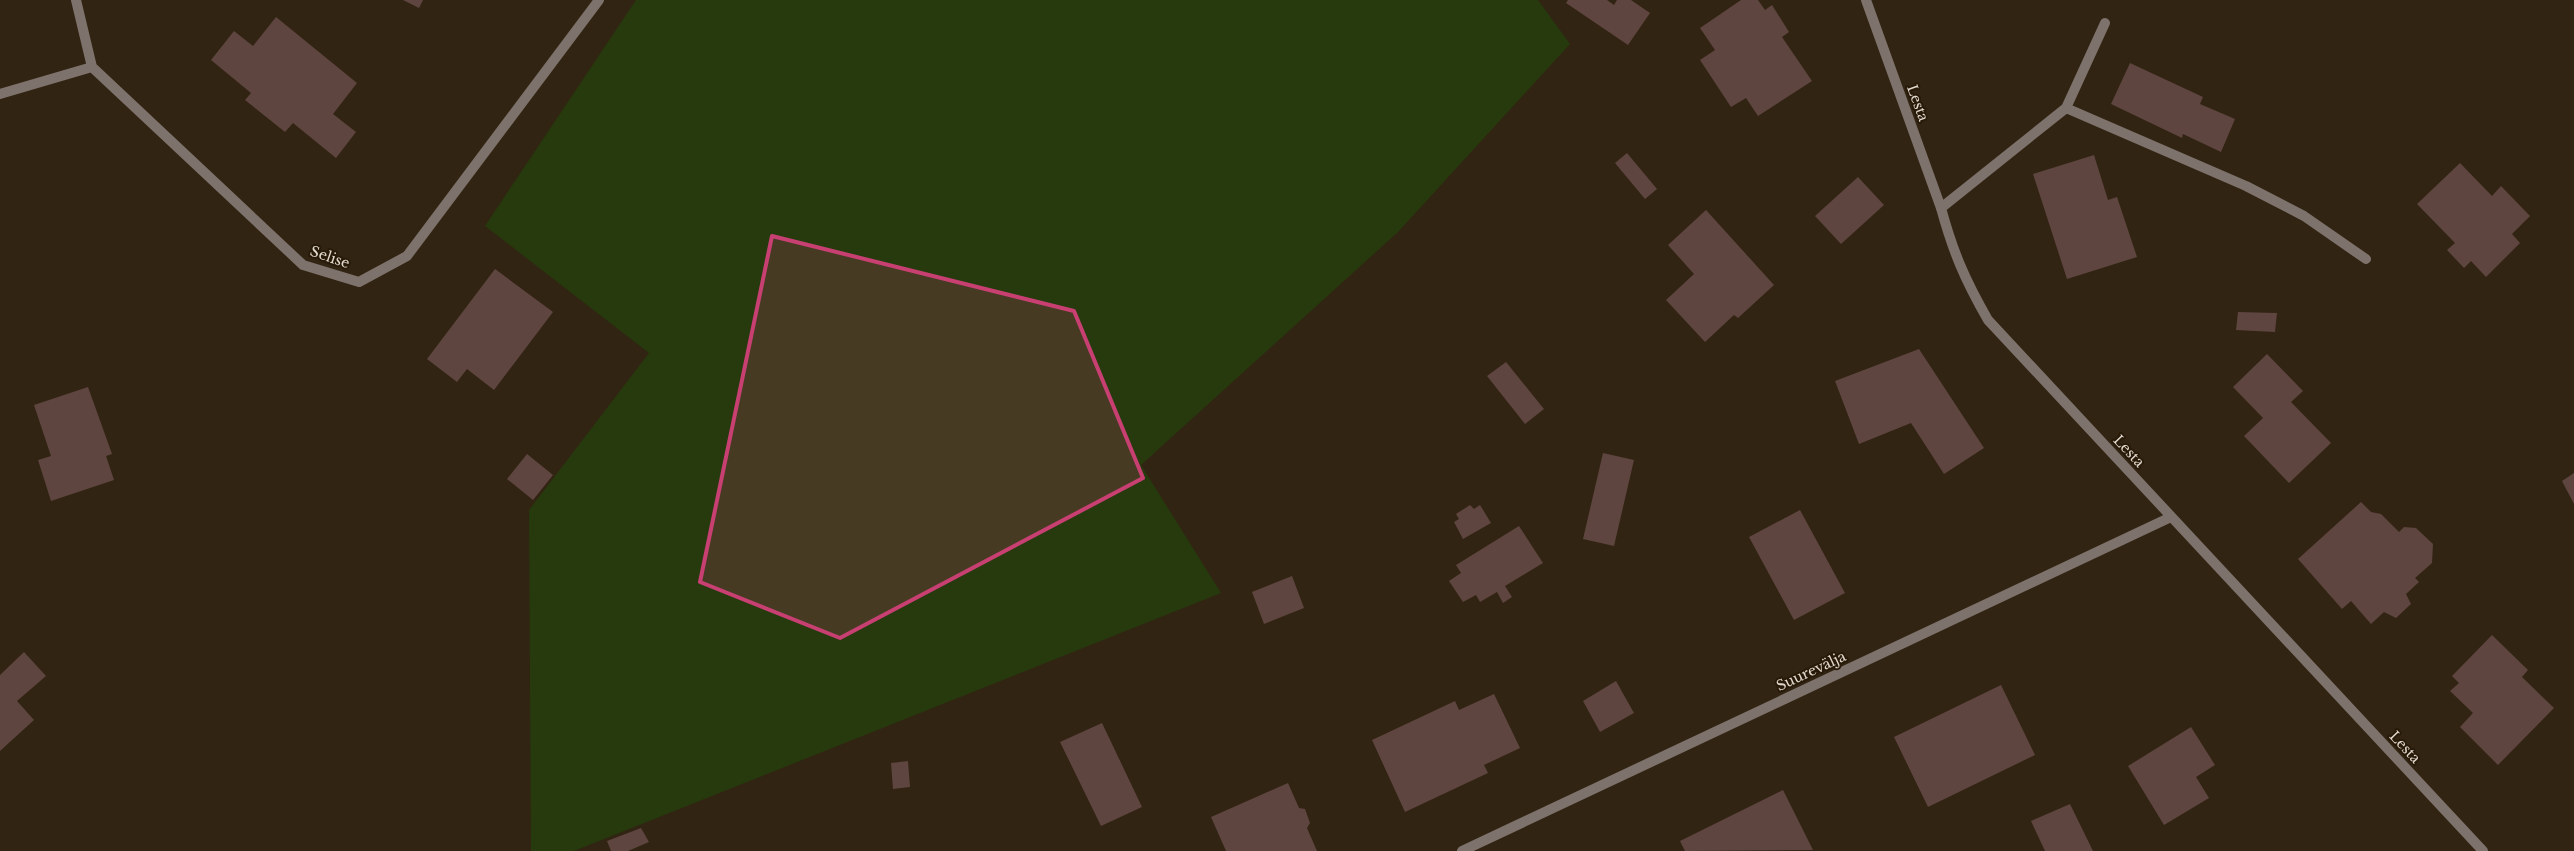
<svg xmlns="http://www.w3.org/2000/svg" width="2574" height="851" font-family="'Libre Baskerville',serif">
	<rect width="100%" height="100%" fill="#322412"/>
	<path fill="#263a0e" d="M636,0H1538L1570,44L1398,232L1141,465L1221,593L574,851H531L529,510L649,353L485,226Z"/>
	<path fill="#5e4540" d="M403,0H423L419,8Z
		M1568,0H1607L1614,5L1617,0H1631L1650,13L1628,45L1566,3Z
		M1741,0H1758L1765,10L1772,5L1789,32L1782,37L1812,81L1758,116L1746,98L1731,107L1700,60L1715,50L1700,28Z
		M276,17L357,83L333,114L356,132L336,158L293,123L285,132L245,100L251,93L211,60L234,31L253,46Z
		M2130,63L2203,97L2200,104L2235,119L2221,152L2183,134L2182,138L2111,104Z
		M1627,153L1657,189L1645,199L1615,163Z
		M2094,155L2108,200L2117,197L2137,257L2067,279L2033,174Z
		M2460,163L2492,196L2501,186L2530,216L2512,234L2520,243L2486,277L2471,261L2464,268L2447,250L2455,243L2417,204Z
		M1858,177L1884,205L1841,244L1815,216Z
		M1706,210L1774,285L1738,318L1734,315L1705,342L1666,300L1694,274L1668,245Z
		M495,269L553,312L494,390L467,369L457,382L427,359Z
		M2238,312L2277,313L2275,332L2236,330Z
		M1919,349L1984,448L1944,474L1911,423L1859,444L1835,381Z
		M2267,354L2303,391L2291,402L2331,443L2289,483L2244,436L2263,418L2233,387Z
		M1506,362L1544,409L1525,424L1487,376Z
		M88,387L112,454L106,456L114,480L51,501L38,460L51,456L34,405Z
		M1603,453L1634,460L1614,546L1583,539Z
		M527,454L553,475L533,500L507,479Z
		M2574,473V504L2562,481Z
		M2361,502L2371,512L2381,514L2399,532L2404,527L2416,528L2433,544L2432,563L2415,578L2419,582L2406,594L2411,604L2396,618L2384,612L2371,624L2351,601L2342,609L2298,559Z
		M1470,505L1474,509L1480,505L1491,523L1463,539L1454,522L1459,519L1456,514Z
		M1800,510L1845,593L1794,620L1749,537Z
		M1519,526L1543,563L1505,586L1512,597L1503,603L1497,592L1480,602L1476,595L1463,602L1449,581L1461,573L1456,565Z
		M1292,576L1304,608L1264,624L1252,592Z
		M2492,635L2528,670L2522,677L2554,708L2498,765L2460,727L2473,713L2450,691L2459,683L2452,676Z
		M24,652L46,676L17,701L34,720L0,751V675Z
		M1616,681L1634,713L1600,732L1583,701Z
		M2001,685L2035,755L1928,807L1894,737Z
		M1494,694L1520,748L1484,765L1488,773L1405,812L1372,740L1455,701L1459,710Z
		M1102,723L1142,807L1101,826L1060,742Z
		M2191,727L2215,765L2196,777L2209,798L2164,825L2128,766Z
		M908,761L910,787L893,789L891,763Z
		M1288,783L1299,808L1305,809L1310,823L1307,828L1317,851H1226L1211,817Z
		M1783,790L1813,850L1685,851L1680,841Z
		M2070,804L2093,851H2045L2031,821Z
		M641,828L649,842L628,851H611L607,841Z"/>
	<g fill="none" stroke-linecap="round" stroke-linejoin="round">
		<path stroke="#7d726c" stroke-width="10" d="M2066,108L2246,186L2304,216L2366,259
			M1941,208L2066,108L2105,23"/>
		<path stroke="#7d726c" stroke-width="10" d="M76,0L92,67L303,265L359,282L407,256L599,0
			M1866,0L1941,208C1953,252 1965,280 1988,320L2483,851
			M0,94L92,67
			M1462,851L2171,517"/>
	</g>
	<path fill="#c83f72" fill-opacity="0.2" stroke="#c83f72" stroke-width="4" stroke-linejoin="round" d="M772,236L1074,311L1143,478L840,638L700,582Z"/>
	<g text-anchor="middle" stroke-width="4" stroke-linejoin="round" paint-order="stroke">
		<g font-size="14" fill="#e2d9ce" stroke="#281a08">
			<text transform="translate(1918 103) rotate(70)" y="5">Lesta</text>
			<text transform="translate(330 257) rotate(19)" y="5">Selise</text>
			<text transform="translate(2129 451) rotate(47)" y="5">Lesta</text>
			<text transform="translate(1811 671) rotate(-25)" y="5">Suurevälja</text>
			<text transform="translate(2405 747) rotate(47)" y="5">Lesta</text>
		</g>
	</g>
</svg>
